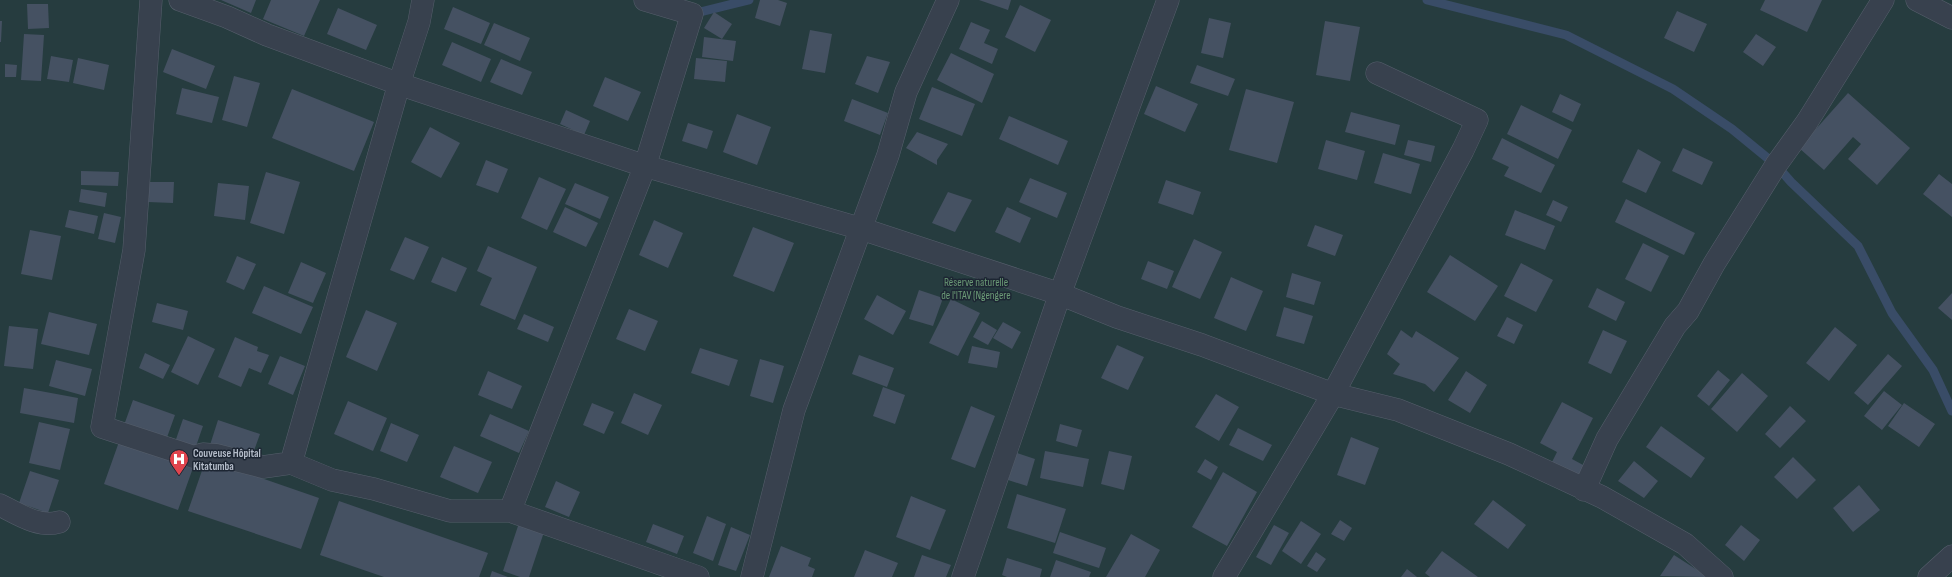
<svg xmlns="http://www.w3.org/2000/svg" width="1952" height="577" font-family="'Sofia Sans Condensed',sans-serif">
	<rect width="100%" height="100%" fill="#242f3e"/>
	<path fill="#263c3f" d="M0,0H1952V577H0Z"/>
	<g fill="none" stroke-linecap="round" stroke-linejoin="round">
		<path stroke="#394c67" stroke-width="9" d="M1427,0L1566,35L1673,89L1732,129L1776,165L1791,182L1858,246L1892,313L1933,370L1952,411
			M692,14L749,0"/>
	</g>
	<path fill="#455162" d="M221,0H256L251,13Z
		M271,0H320L304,36L263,19Z
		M760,0H778L787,3L780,26L755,18Z
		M979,0H1011L1008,10Z
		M1765,0H1822L1807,32L1760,10Z
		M27,4H48L49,28L28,29Z
		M1020,5L1051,20L1035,52L1005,37Z
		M453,7L490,23L481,44L444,29Z
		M338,8L377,25L366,50L327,34Z
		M1677,11L1707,24L1694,52L1664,38Z
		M714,12L732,24L722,39L704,28Z
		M1209,18L1231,23L1223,58L1201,53Z
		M0,21H2L1,42H0Z
		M1325,21L1360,27L1350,81L1316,75Z
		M971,22L990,30L984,43L998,49L992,64L959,49Z
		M494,23L530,38L520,61L484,45Z
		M810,30L832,34L825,73L802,69Z
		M24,34L44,35L41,81L21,80Z
		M1756,34L1776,47L1763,66L1743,52Z
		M704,37L736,41L733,61L702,57Z
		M452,42L491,59L481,82L442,65Z
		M172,49L215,66L206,89L163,72Z
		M951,53L994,74L982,103L937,80Z
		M51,56L73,60L69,82L47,79Z
		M867,56L890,62L878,93L855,84Z
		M78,58L109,65L104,90L73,83Z
		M696,58L727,61L725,82L694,79Z
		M501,59L532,72L522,95L490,82Z
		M5,64L17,65L16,77H5Z
		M1197,65L1235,79L1228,96L1190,83Z
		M234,76L260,83L247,127L222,120Z
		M605,77L641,92L628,121L593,106Z
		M1156,86L1198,104L1185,132L1144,114Z
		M932,87L975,104L962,136L919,119Z
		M182,88L219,97L212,123L176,114Z
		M292,89L374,122L354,171L272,138Z
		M1246,89L1294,102L1277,163L1229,150Z
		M1848,93L1910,148L1877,185L1848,159L1861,144L1853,137L1824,170L1799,148Z
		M1560,94L1581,104L1573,122L1552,112Z
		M852,99L888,113L880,135L844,121Z
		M1521,105L1572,130L1558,159L1507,134Z
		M566,110L590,121L584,135L560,124Z
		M1351,112L1400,125L1395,145L1345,132Z
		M737,114L771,127L757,165L723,152Z
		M1009,116L1068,141L1058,165L999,139Z
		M688,123L713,131L707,149L682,141Z
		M430,127L460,143L441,178L411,162Z
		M917,132L948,144L937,160V165L906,148Z
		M1502,138L1555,165L1541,193L1504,176L1509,167L1492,159Z
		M1326,140L1365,151L1357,180L1318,169Z
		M1408,140L1435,146L1431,162L1404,155Z
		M1683,148L1713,162L1702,185L1672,171Z
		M1638,149L1661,162L1646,193L1622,182Z
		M1383,153L1420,164L1411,194L1374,183Z
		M486,160L508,169L498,193L476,185Z
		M81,171L119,172L118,186L81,185Z
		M266,172L300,182L284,234L250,223Z
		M1939,174L1952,184V217L1923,194Z
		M539,177L566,189L547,230L521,218Z
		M1030,178L1067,193L1057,218L1019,202Z
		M1166,180L1201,192L1193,215L1158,203Z
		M148,182H174L173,203L148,202Z
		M218,183L249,186L245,220L214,216Z
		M575,183L609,197L600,219L565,204Z
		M81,189L107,193L105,207L79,202Z
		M948,192L972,200L955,232L932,223Z
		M1626,199L1695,233L1684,255L1615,222Z
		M1553,200L1568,207L1561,222L1546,215Z
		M565,207L598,223L586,247L553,232Z
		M1007,207L1031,218L1020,243L995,232Z
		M69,210L98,216L94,234L65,227Z
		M1515,210L1555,226L1545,250L1505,235Z
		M104,213L121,217L115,243L98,239Z
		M654,220L683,233L668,268L639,255Z
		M1315,225L1343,235L1335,256L1307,246Z
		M753,227L794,243L774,292L733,276Z
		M30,230L61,236L52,280L21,274Z
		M405,237L429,247L414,280L390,270Z
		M1194,239L1222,252L1200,299L1172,287Z
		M1643,243L1669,256L1651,292L1625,279Z
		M488,246L537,267L515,320L480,305L492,278L477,271Z
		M1450,255L1498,286L1475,321L1427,292Z
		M237,256L256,264L244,290L226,282Z
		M442,257L467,268L456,292L431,282Z
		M1148,261L1174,271L1167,289L1141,279Z
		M301,262L326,273L313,303L288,293Z
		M1521,263L1553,280L1536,312L1504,296Z
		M1292,273L1321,282L1314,305L1286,297Z
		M1231,277L1263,291L1246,331L1214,318Z
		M264,286L313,307L301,334L252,313Z
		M1597,288L1625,302L1616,321L1588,307Z
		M919,290L943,298L933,326L909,319Z
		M1952,293V320L1938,308Z
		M877,295L906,311L893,335L864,319Z
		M951,299L980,313L958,356L929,343Z
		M157,303L188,311L183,330L152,322Z
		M1284,307L1313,316L1304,344L1276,336Z
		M629,309L658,321L645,351L616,339Z
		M366,310L397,323L377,371L346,357Z
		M49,312L97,324L89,355L41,344Z
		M524,314L554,327L548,342L517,329Z
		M1507,317L1523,325L1514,344L1497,336Z
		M982,321L997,330L988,345L973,337Z
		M1003,322L1021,332L1012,349L993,338Z
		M9,326L38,329L33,369L4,366Z
		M1835,327L1857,345L1829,381L1806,363Z
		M1401,330L1412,338L1416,331L1459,358L1434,392L1425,384L1393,374L1400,364L1387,354Z
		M1603,330L1627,341L1611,374L1588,363Z
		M188,336L215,349L198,385L171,372Z
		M235,337L258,347L257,351L269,355L261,373L249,368L241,387L218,377Z
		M1117,345L1144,357L1128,390L1101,378Z
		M972,346L1000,352L997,368L968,363Z
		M700,348L738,360L729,386L691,373Z
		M145,353L170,365L163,379L139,368Z
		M1888,354L1902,366L1868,405L1854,393Z
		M859,355L894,368L887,387L852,374Z
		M280,356L305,366L293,395L268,384Z
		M760,359L784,366L773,403L750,396Z
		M56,360L92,369L85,396L49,386Z
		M1718,370L1730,380L1709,406L1697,396Z
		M488,371L522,386L512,409L478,395Z
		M1466,371L1487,385L1470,413L1448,400Z
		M1742,373L1768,396L1737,432L1711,409Z
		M883,387L905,395L895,424L873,416Z
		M24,388L78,398L74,423L20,413Z
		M1884,391L1902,405L1882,430L1864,416Z
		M634,393L662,405L648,435L621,423Z
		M1216,394L1239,407L1219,441L1195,427Z
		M133,400L175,415L165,443L123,428Z
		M348,401L387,418L373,451L334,434Z
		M1562,402L1593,418L1572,459L1585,466L1578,478L1551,464L1557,452L1540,443Z
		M592,403L614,412L604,434L583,425Z
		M1904,403L1935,424L1919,447L1888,426Z
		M971,406L995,416L975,468L951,459Z
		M1790,406L1806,421L1780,448L1765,434Z
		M490,414L529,431L519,453L480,436Z
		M183,419L203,426L194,452L174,445Z
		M218,420L260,434L251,459L210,445Z
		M39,422L70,429L60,470L29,463Z
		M391,423L419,435L407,462L380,451Z
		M1060,424L1082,430L1077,447L1056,441Z
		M1661,426L1705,458L1691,478L1646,447Z
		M1238,428L1272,445L1263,461L1229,445Z
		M1351,437L1379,448L1365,485L1337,475Z
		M120,439L194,465L178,510L104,484Z
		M454,446L492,462L478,493L440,477Z
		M1045,451L1089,459L1083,487L1040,478Z
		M1109,451L1132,456L1124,490L1101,484Z
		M1017,453L1035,459L1027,486L1008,480Z
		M1793,457L1816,480L1797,499L1774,477Z
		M206,459L319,498L301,549L188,511Z
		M1205,459L1218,467L1211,480L1197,472Z
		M1634,461L1658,481L1644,498L1618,481Z
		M30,471L59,480L48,513L19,503Z
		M1223,472L1257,492L1227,546L1192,527Z
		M556,481L580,492L569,517L545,507Z
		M1859,485L1880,510L1853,532L1833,508Z
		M1017,494L1066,509L1055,543L1007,528Z
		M911,496L946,510L930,550L896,537Z
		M1493,500L1526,525L1508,549L1474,524Z
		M339,501L488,553L479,577H384L320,555Z
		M707,516L726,524L713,561L693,553Z
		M1340,520L1352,528L1344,541L1331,534Z
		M1301,521L1321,534L1301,564L1282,551Z
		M519,523L544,532L529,577H520L503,571Z
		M653,524L684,536L677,554L646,542Z
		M1274,525L1289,533L1271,565L1256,557Z
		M1741,525L1760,540L1744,561L1725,545Z
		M731,527L750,535L736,571L718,565Z
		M1060,532L1106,548L1099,568L1053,553Z
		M1131,534L1160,550L1145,577H1106Z
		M781,546L811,558L808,566L815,569L812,577H769Z
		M865,550L898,563L892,577H854Z
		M1442,551L1478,577H1430L1425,573Z
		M1316,552L1326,559L1317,572L1307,566Z
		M922,555L951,565L946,577H914Z
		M1674,555L1705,575L1704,577L1660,576Z
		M1007,558L1042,569L1040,577H1007L1002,575Z
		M1056,560L1091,572L1089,577H1050Z
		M1407,569L1417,577H1401Z
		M492,571L508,577H490Z"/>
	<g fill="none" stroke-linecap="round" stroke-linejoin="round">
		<defs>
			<path id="minor" d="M151,0L134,250L102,427L194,457L203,454L216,455L263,467L291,463L332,480L374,489L450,511H510L698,577
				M180,0L227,17L267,35L399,84L645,166L862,229L1060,294L1117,317L1202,345L1333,394L1398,410L1509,454L1602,497L1685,544L1722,577
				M1917,0L1952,18
				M291,463L399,84L419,22L423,0
				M1584,490L1607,439L1675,326L1688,311L1714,264L1776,165L1807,122L1883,0
				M0,505C18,514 39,528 59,522
				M510,511L645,166L692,14L645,0
				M752,577L794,410L888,155L906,92L948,0
				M963,577L1060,294L1168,0
				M1224,577L1333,394L1463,150L1477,120L1377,73
				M1929,577L1952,556"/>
		</defs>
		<use href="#minor" stroke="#565f6c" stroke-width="23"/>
		<use href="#minor" stroke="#38414e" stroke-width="22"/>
	</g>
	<defs>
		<symbol id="hospital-pin" viewBox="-11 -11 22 30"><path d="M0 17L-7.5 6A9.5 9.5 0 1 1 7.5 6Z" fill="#e0444e" stroke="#1d2633"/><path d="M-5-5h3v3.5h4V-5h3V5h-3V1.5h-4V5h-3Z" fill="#fff"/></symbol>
	</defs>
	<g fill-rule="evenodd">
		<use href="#hospital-pin" x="168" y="448" width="22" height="30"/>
	</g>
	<g text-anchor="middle" stroke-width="3" stroke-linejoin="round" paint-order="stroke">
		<g font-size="11" fill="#6b9a76" stroke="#1d2633">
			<text x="976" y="286">Réserve naturelle<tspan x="976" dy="13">de l'ITAV (Ngengere</tspan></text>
		</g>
		<g font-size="11" font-weight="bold" fill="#b4bcc9" stroke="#1d2633" text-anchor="start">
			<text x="193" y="457">Couveuse Hôpital<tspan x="193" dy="13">Kitatumba</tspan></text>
		</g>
	</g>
</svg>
